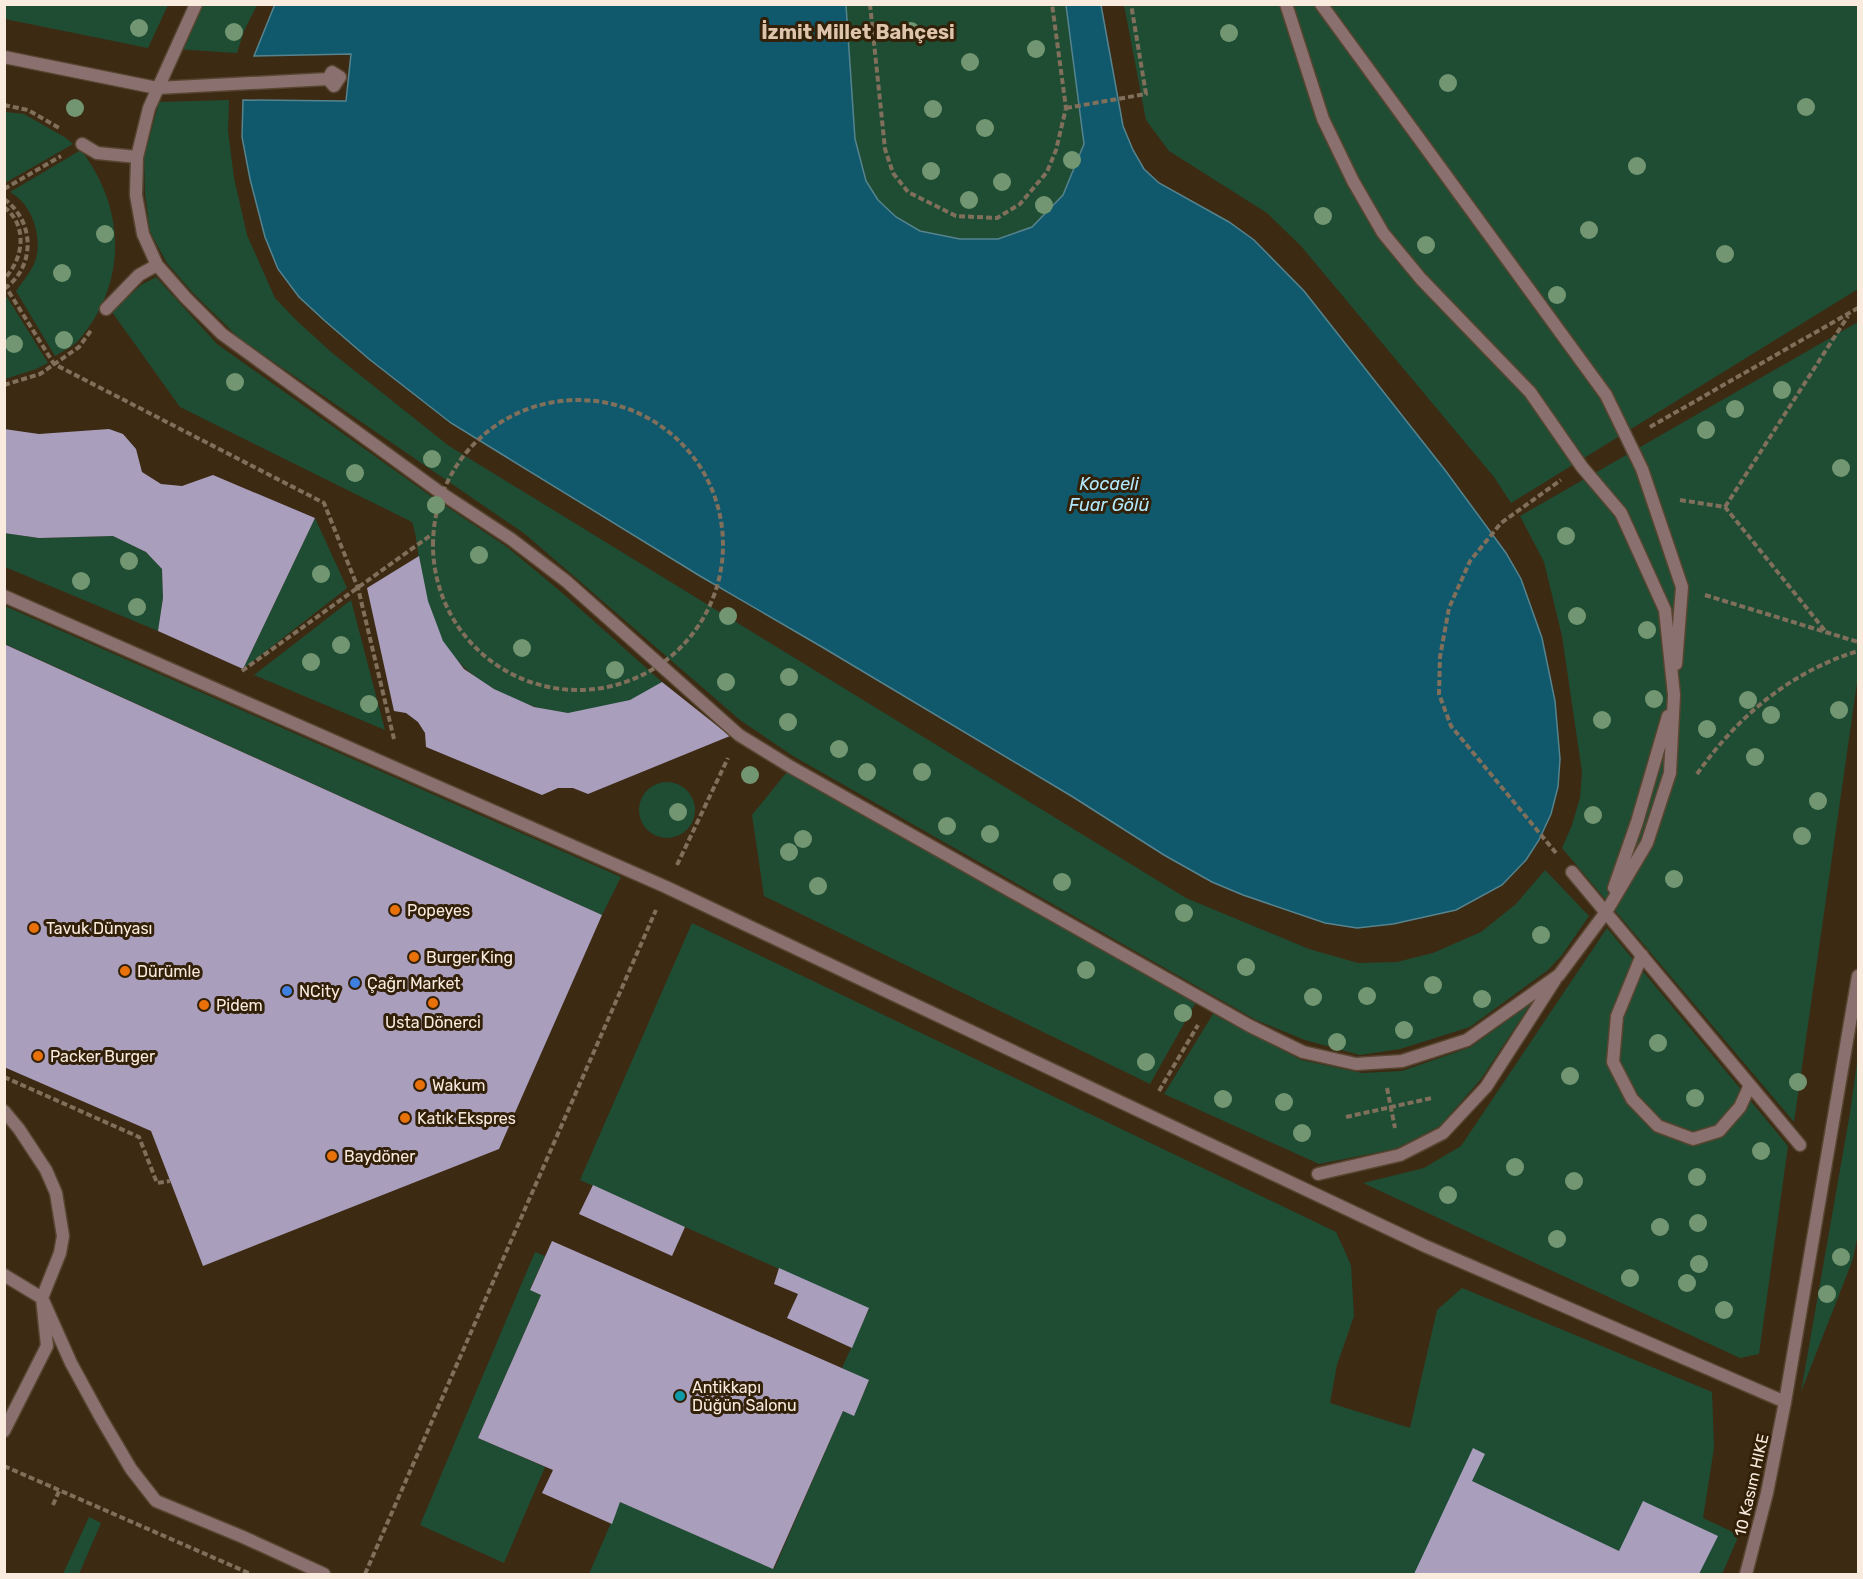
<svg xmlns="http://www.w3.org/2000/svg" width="1863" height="1579" font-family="Rubik,sans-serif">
	<rect width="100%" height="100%" fill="#3d2a13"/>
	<path fill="#1f4d34" d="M20,4H168V5L148,48L5,19V5L19,6Z
		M196,5H257L244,31L237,53L175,49Z
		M846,5H1066L1084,144L1063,195L1032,227L998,239H960L920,231L896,217L878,200L866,181L855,139Z
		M1124,5H1858V289L1511,503L1494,477L1301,246L1267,213L1169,151L1146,120Z
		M229,100L228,131L234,178L247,235L275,298L296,320L331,352L449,446L1186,898L1309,949L1358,963L1397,962L1433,953L1481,932L1516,904L1545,870L1589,916L1562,955L1548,970L1470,1027L1400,1049L1360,1055L1305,1040L1256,1020L793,756L740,720L525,534L240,339L192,292L167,263L150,232L145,193L144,157L159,102Z
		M5,112L24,114L66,138L73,144L5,183Z
		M81,150C126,209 128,283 78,341C72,347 62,352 55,356L16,291C23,281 32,271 36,259C42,235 32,204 10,192Z
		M156,277L217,344L428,494L507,547L560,591L662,682C653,688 644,694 634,699C625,703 577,714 567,713C523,710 466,680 443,642C432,621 425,595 421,572C417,554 418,539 412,522L180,407L112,312L141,285Z
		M7,297L48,363L36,369L5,379L4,298Z
		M1858,322V676L1794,1122L1562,848L1572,825L1580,798L1582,772L1562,636L1544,562L1520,516Z
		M315,518L347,588L243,669Z
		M5,533L39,538L113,536L146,552L162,569L163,598L158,631L5,567Z
		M351,600L385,730L254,675Z
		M5,606L621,877L602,915L5,644Z
		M791,767L1199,997L1150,1084L764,896L752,815Z
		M639 810a28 28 0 1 1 56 0a28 28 0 1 1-56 0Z
		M692,923L1336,1232L1351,1265L1354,1316L1337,1365L1330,1403L1410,1428L1437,1310L1462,1288L1712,1392L1714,1448L1703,1518L1739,1535L1722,1574H589L620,1502L774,1569L843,1411L854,1415L869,1381L842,1368L869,1309L580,1180Z
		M1607,928L1788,1146L1759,1354L1740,1358L1363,1183L1424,1168L1461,1146Z
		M1532,1002L1481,1079L1440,1126L1395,1149L1319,1164L1164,1094L1213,1014L1301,1060L1362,1073L1402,1071L1471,1047Z
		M1858,1055V1234L1853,1259L1801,1392L1850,1113Z
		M535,1252L545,1256L530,1289L541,1295L478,1438L545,1467L504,1563L420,1525Z
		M89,1517L101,1523L79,1574H63Z"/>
	<path fill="#10586c" stroke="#56848e" stroke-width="1.5" d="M275,4L846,5L855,139L866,181L878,200L896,217L920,231L960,239H998L1032,227L1063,195L1084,144L1066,5H1101L1123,126L1133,150L1144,169L1159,183L1229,222L1254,240L1304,291L1445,470L1506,553L1521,579L1542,638L1555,701L1560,759L1558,787L1551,814L1539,840L1526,860L1502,885L1456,910L1393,924L1357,928L1325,923L1243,895L1212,882L1164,855L1073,797L822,647L700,576L451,423L369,359L325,321L299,297L278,269L265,237L250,179L242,137L243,100L346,101L351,54L254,56Z"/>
	<path fill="#a99ebc" d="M4,429L39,434L109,429L123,434L136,449L142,472L161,484L182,486L213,475L315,518L243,669L158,631L163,598L162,569L146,552L113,536L39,538L4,533Z
		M419,556L428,601L443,641L464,669L494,689L534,707L568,713L630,700L662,682L730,736L588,794L573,788H558L542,795L426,747L425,733L418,722L406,713L394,711L367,588Z
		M4,644L602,915L499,1149L203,1266L151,1131L4,1067Z
		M593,1185L685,1227L672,1256L579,1214Z
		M552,1241L869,1380L854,1416L843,1411L773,1569L620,1502L612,1524L542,1493L553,1470L478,1438L541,1295L530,1290Z
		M779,1268L869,1308L852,1348L787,1318L798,1294L774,1284Z
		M1473,1448L1485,1454L1472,1481L1619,1551L1643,1501L1718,1536L1699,1574H1414Z"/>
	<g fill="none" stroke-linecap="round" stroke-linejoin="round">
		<defs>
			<path id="service" d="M4,1111L19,1129L46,1170L56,1193L63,1236L60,1253L42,1298L47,1346L4,1431
				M4,1275L42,1298L71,1363L101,1418L131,1469L156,1501L243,1537L324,1574"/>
			<path id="pedestrian" d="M196,4L149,108L137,157L136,195L143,234L157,265L186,298L222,334L441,493L511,539L566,581L739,735L791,767L1250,1026L1303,1052L1356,1064L1402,1061L1467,1040L1559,975L1606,912L1647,843L1670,773L1674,695L1665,610L1621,513L1582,467L1530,392L1421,279L1383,233L1353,181L1323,119L1286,4
				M1321,4L1606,395L1642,469L1682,587L1676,664
				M4,57L157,88L328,79L334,86L340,77L332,72L328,79
				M82,144L97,153L137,157
				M106,309L139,275L157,265
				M1572,872L1800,1145
				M1614,888L1637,822L1668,716
				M1642,955L1617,1016L1613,1062L1632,1099L1658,1126L1693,1139L1719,1131L1740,1107L1750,1085
				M1318,1174L1400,1155L1443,1133L1486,1087L1555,980"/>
			<path id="minor" d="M4,596L666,887L1425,1246L1785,1402
				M1746,1574L1767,1493L1785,1402L1858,976"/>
		</defs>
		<use href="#service" stroke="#574530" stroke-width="15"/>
		<use href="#pedestrian" stroke="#574530" stroke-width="15"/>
		<use href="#minor" stroke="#574530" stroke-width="15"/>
		<path stroke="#806f5b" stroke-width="4" stroke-dasharray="6 3" stroke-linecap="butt" d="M870,4L885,149L893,173L908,192L956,216L997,218L1020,204L1047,172L1056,150L1066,108L1052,4
			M4,105L28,110L61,129
			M1066,108L1146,94L1131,4
			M4,189L61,156
			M4,199C35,221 36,267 4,289
			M4,207C29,226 23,260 4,279
			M4,284L54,364L324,503L358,588L394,739
			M4,385L40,374L79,347L92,329
			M433 545a145 145 0 1 1 290 0a145 145 0 1 1-290 0Z
			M1650,427L1858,308
			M1680,500L1725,507L1826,632
			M1725,507L1848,316
			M1705,595L1858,642
			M242,671L431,535
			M1697,774C1738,716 1790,672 1858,651
			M1556,853L1451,726L1439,694L1440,657L1449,608L1470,561L1501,523L1561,480
			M677,865L728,758
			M4,1077L139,1137L157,1183L170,1181
			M1387,1088L1395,1128
			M1159,1091L1198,1025
			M1346,1117L1432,1098
			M4,1466L251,1574
			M53,1505L59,1491
			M365,1574L656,910"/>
		<use href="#service" stroke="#8a706f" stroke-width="12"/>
		<use href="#pedestrian" stroke="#8a706f" stroke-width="12"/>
		<use href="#minor" stroke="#8a706f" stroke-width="12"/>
	</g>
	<g fill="#729671">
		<circle cx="139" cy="28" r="9"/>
		<circle cx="911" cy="31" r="9"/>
		<circle cx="234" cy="32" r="9"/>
		<circle cx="1229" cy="33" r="9"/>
		<circle cx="1036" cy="49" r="9"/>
		<circle cx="970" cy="62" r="9"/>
		<circle cx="1448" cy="83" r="9"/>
		<circle cx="1806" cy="107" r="9"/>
		<circle cx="75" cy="108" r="9"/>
		<circle cx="933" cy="109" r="9"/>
		<circle cx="985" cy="128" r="9"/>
		<circle cx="1072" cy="160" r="9"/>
		<circle cx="1637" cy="166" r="9"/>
		<circle cx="931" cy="171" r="9"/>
		<circle cx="1002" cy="182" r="9"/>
		<circle cx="969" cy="200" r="9"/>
		<circle cx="1044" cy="205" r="9"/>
		<circle cx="1323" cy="216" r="9"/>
		<circle cx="1589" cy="230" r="9"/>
		<circle cx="105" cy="234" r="9"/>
		<circle cx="1426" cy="245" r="9"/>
		<circle cx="1725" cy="254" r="9"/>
		<circle cx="62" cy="273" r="9"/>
		<circle cx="1557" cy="295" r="9"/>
		<circle cx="64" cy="340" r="9"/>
		<circle cx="14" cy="344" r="9"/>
		<circle cx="235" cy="382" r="9"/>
		<circle cx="1782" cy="390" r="9"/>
		<circle cx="1735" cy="409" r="9"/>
		<circle cx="1706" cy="430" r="9"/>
		<circle cx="432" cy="459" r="9"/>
		<circle cx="1841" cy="468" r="9"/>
		<circle cx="355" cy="473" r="9"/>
		<circle cx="436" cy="505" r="9"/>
		<circle cx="1566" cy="536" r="9"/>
		<circle cx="479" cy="555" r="9"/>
		<circle cx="129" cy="561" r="9"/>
		<circle cx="321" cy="574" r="9"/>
		<circle cx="81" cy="581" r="9"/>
		<circle cx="137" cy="607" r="9"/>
		<circle cx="728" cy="616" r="9"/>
		<circle cx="1577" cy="616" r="9"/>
		<circle cx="1647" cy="630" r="9"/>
		<circle cx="341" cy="645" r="9"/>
		<circle cx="522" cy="648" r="9"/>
		<circle cx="311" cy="662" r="9"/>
		<circle cx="615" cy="670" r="9"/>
		<circle cx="789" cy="677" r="9"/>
		<circle cx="726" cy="682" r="9"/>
		<circle cx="1654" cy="699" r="9"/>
		<circle cx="1748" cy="700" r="9"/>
		<circle cx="369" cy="704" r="9"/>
		<circle cx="1839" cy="710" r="9"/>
		<circle cx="1771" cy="715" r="9"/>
		<circle cx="1602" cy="720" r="9"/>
		<circle cx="788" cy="722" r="9"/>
		<circle cx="1707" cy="729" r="9"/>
		<circle cx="839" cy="749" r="9"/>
		<circle cx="1755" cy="757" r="9"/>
		<circle cx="867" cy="772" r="9"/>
		<circle cx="922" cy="772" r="9"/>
		<circle cx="750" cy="775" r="9"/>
		<circle cx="1818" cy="801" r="9"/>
		<circle cx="678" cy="812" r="9"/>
		<circle cx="1593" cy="815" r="9"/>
		<circle cx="947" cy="826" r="9"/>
		<circle cx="990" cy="834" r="9"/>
		<circle cx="1802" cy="836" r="9"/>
		<circle cx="803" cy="839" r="9"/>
		<circle cx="789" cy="852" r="9"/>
		<circle cx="1674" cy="879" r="9"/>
		<circle cx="1062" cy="882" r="9"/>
		<circle cx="818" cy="886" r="9"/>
		<circle cx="1184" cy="913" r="9"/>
		<circle cx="1541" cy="935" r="9"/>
		<circle cx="1246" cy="967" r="9"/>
		<circle cx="1086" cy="970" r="9"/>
		<circle cx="1433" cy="985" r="9"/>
		<circle cx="1367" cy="996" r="9"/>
		<circle cx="1313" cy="997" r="9"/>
		<circle cx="1482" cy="999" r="9"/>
		<circle cx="1183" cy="1013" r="9"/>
		<circle cx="1404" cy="1030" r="9"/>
		<circle cx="1337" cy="1042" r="9"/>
		<circle cx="1658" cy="1043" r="9"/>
		<circle cx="1146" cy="1062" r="9"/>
		<circle cx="1570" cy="1076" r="9"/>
		<circle cx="1798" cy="1082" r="9"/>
		<circle cx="1695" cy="1098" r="9"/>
		<circle cx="1223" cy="1099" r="9"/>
		<circle cx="1284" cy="1102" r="9"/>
		<circle cx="1302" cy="1133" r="9"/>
		<circle cx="1761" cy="1151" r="9"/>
		<circle cx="1515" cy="1167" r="9"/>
		<circle cx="1697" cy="1177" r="9"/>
		<circle cx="1574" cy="1181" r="9"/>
		<circle cx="1448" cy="1195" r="9"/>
		<circle cx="1698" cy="1223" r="9"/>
		<circle cx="1660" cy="1227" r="9"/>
		<circle cx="1557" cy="1239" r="9"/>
		<circle cx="1841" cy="1257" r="9"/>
		<circle cx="1699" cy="1264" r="9"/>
		<circle cx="1630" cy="1278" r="9"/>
		<circle cx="1687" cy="1283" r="9"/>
		<circle cx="1827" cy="1294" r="9"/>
		<circle cx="1724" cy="1310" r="9"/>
	</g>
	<g fill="#e8710a" stroke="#322009" stroke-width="2">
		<circle cx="395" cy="910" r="6"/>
		<circle cx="34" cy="928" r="6"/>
		<circle cx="414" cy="957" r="6"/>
		<circle cx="125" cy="971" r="6"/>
		<circle cx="433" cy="1003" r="6"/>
		<circle cx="204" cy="1005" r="6"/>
		<circle cx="38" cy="1056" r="6"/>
		<circle cx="420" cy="1085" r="6"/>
		<circle cx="405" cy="1118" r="6"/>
		<circle cx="332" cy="1156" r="6"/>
	</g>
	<g fill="#3f7fe0" stroke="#322009" stroke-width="2">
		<circle cx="355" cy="983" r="6"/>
		<circle cx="287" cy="991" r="6"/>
	</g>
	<circle fill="#0f9aa8" stroke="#322009" stroke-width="2" cx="680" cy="1396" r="6"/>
	<g text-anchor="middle" stroke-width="6" stroke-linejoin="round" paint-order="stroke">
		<g font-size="16" fill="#f9ecdf" stroke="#322009" text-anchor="start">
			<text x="407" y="916">Popeyes</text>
			<text x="46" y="934">Tavuk Dünyası</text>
			<text x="426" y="963">Burger King</text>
			<text x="137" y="977">Dürümle</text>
			<text x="367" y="989">Çağrı Market</text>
			<text x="299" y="997">NCity</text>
			<text x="216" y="1011">Pidem</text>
			<text x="433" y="1028" text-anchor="middle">Usta Dönerci</text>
			<text x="50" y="1062">Packer Burger</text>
			<text x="432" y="1091">Wakum</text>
			<text x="417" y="1124">Katık Ekspres</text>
			<text x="344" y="1162">Baydöner</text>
			<text x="692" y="1393">Antikkapı<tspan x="692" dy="18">Düğün Salonu</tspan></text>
		</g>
		<g font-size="16" fill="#f9ecdf" stroke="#322009">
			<text transform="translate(1751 1485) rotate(-77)" y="6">10 Kasım HIKE</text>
		</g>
		<g font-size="18" font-style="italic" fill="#b1e8fc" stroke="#322009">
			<text x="1109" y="490">Kocaeli<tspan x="1109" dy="21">Fuar Gölü</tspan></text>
		</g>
		<g font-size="20" font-weight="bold" fill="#ddc4aa" stroke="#322009">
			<text x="858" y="39">İzmit Millet Bahçesi</text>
		</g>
	</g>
	<rect width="1863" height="1579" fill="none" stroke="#f9ecdf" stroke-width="12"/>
</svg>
